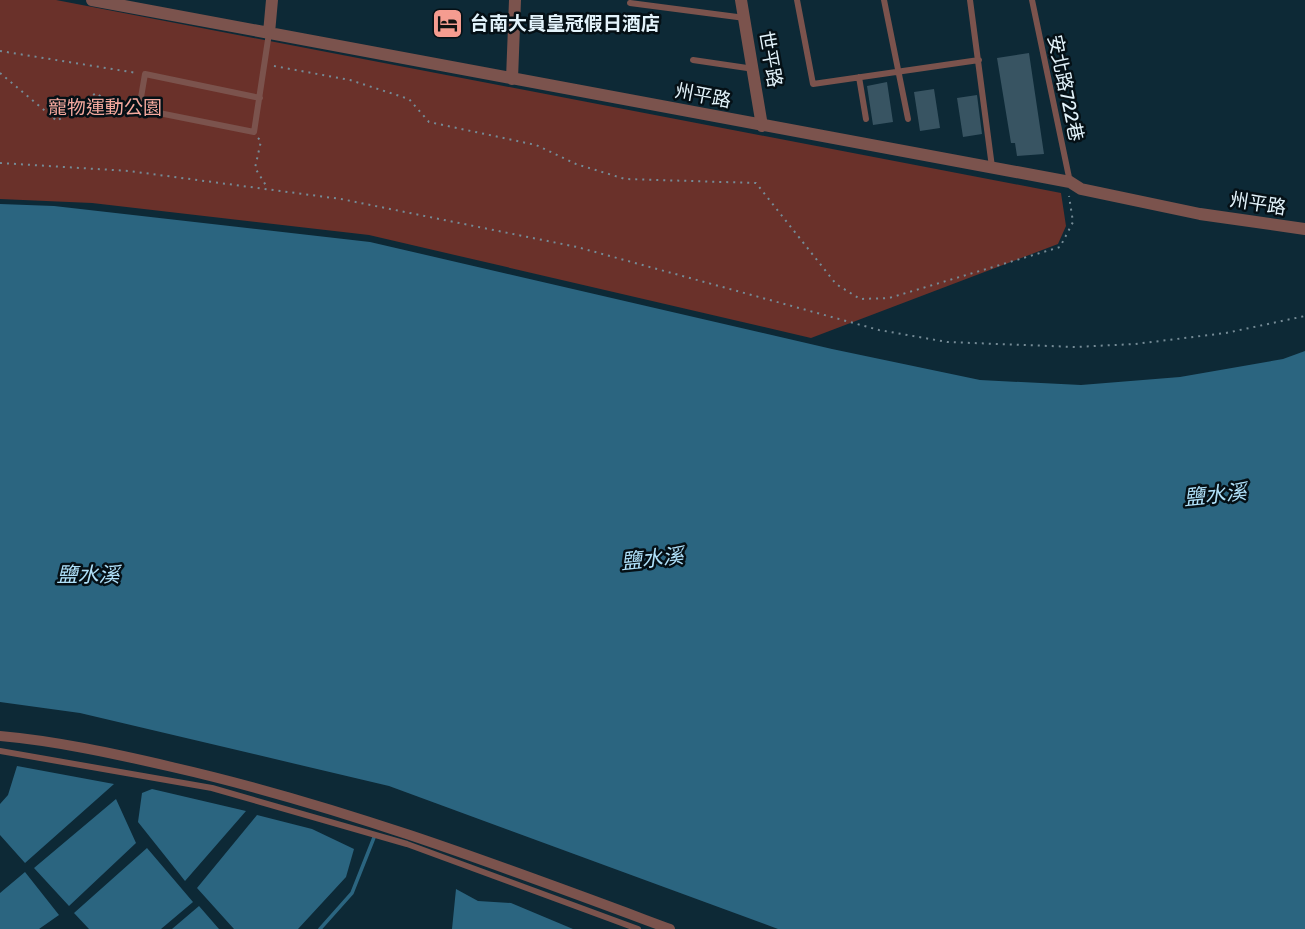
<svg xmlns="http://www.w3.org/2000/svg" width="1305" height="929" font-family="Rubik,'Noto Sans TC',sans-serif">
	<rect width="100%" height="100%" fill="#0d2936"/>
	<path fill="#6a312a" d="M0,0H56L1061,193L1066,226L1058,244L811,338L369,235L92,203L0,199Z"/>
	<path fill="#2b6580" d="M0,204L54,206L370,242L832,349L980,380L1081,385L1180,377L1283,359L1305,351V929H778L389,786L80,713L0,702Z
		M17,766L114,784L25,863L0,835V804L8,795Z
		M152,789L246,811L185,881L138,822L142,793Z
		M116,799L136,843L69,906L34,868Z
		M257,815L312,829L354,849L346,877L298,929H234L197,888Z
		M147,848L193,902L161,929H89L74,913Z
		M25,872L59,915L39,929H0V893Z
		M456,889L478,901L511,903L573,929H452Z
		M199,906L219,929H172Z"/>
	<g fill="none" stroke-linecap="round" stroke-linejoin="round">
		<path stroke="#2b6580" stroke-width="3.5" d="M320,929L352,893L375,835"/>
	</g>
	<path fill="#385462" d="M1029,53L1044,154L1017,156L1015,143H1011L997,58Z
		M887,82L893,122L873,125L867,86Z
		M934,89L940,128L920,131L914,92Z
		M977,95L982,134L963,137L957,98Z"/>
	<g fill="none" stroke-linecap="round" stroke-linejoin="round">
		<path stroke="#758b96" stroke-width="2" stroke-dasharray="2 5" stroke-linecap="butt" d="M0,51L137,73
			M274,66L350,80L409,99L429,122L536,145L576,164L625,179L756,183L836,284L860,299L889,298L1060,247L1073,222L1069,196
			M0,73L57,121L96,93L124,113L133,115
			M258,138L261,141L255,168L267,187
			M0,163L129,171L341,199L577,247L879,330L947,342L1075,347L1135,344L1226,333L1305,316"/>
		<path stroke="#7b534d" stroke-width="6" d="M797,0L813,84L979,60
			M884,0L908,119
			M970,0L992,167
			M1032,0L1070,182
			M630,3L745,18
			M693,60L754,69
			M859,77L866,119
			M260,98L145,74L139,109L254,132L269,33
			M0,751L212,788L407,844L638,929"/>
		<path stroke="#7b534d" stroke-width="10" d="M0,736C57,741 116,754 172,767C343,806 506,868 670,929"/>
		<path stroke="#7b534d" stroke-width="12" d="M92,0L1070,182L1081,189L1200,214L1305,229
			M741,0L762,126
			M269,33L272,0
			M512,79L515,0"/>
	</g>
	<defs>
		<symbol id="hotel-square" viewBox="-11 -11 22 22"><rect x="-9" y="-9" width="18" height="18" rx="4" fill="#f59c90" stroke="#051016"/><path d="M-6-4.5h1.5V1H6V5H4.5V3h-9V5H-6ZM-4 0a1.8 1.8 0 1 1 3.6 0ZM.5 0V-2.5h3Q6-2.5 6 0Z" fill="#111"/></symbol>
	</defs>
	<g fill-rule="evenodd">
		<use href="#hotel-square" x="430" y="6" width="35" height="35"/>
	</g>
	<g text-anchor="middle" stroke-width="5" stroke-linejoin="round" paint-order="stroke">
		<g font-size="19" font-weight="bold" fill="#e3f3fb" stroke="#051016" text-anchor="start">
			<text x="470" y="30">台南大員皇冠假日酒店</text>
		</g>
		<g font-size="19" fill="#e3f3fb" stroke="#051016">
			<text transform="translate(771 59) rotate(80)" y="7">世平路</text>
			<text transform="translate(1066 88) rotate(78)" y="7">安北路722巷</text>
			<text transform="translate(703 95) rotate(11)" y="7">州平路</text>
			<text transform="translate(1258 203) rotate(9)" y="7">州平路</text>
		</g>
		<g font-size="19" fill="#f6aa9f" stroke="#051016">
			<text x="105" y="114">寵物運動公園</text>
		</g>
		<g font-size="21" font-style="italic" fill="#b0e1fa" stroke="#051016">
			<text transform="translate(1215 495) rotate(-6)" y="7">鹽水溪</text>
			<text transform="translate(652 559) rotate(-6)" y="7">鹽水溪</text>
			<text x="88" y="582">鹽水溪</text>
		</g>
	</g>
</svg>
